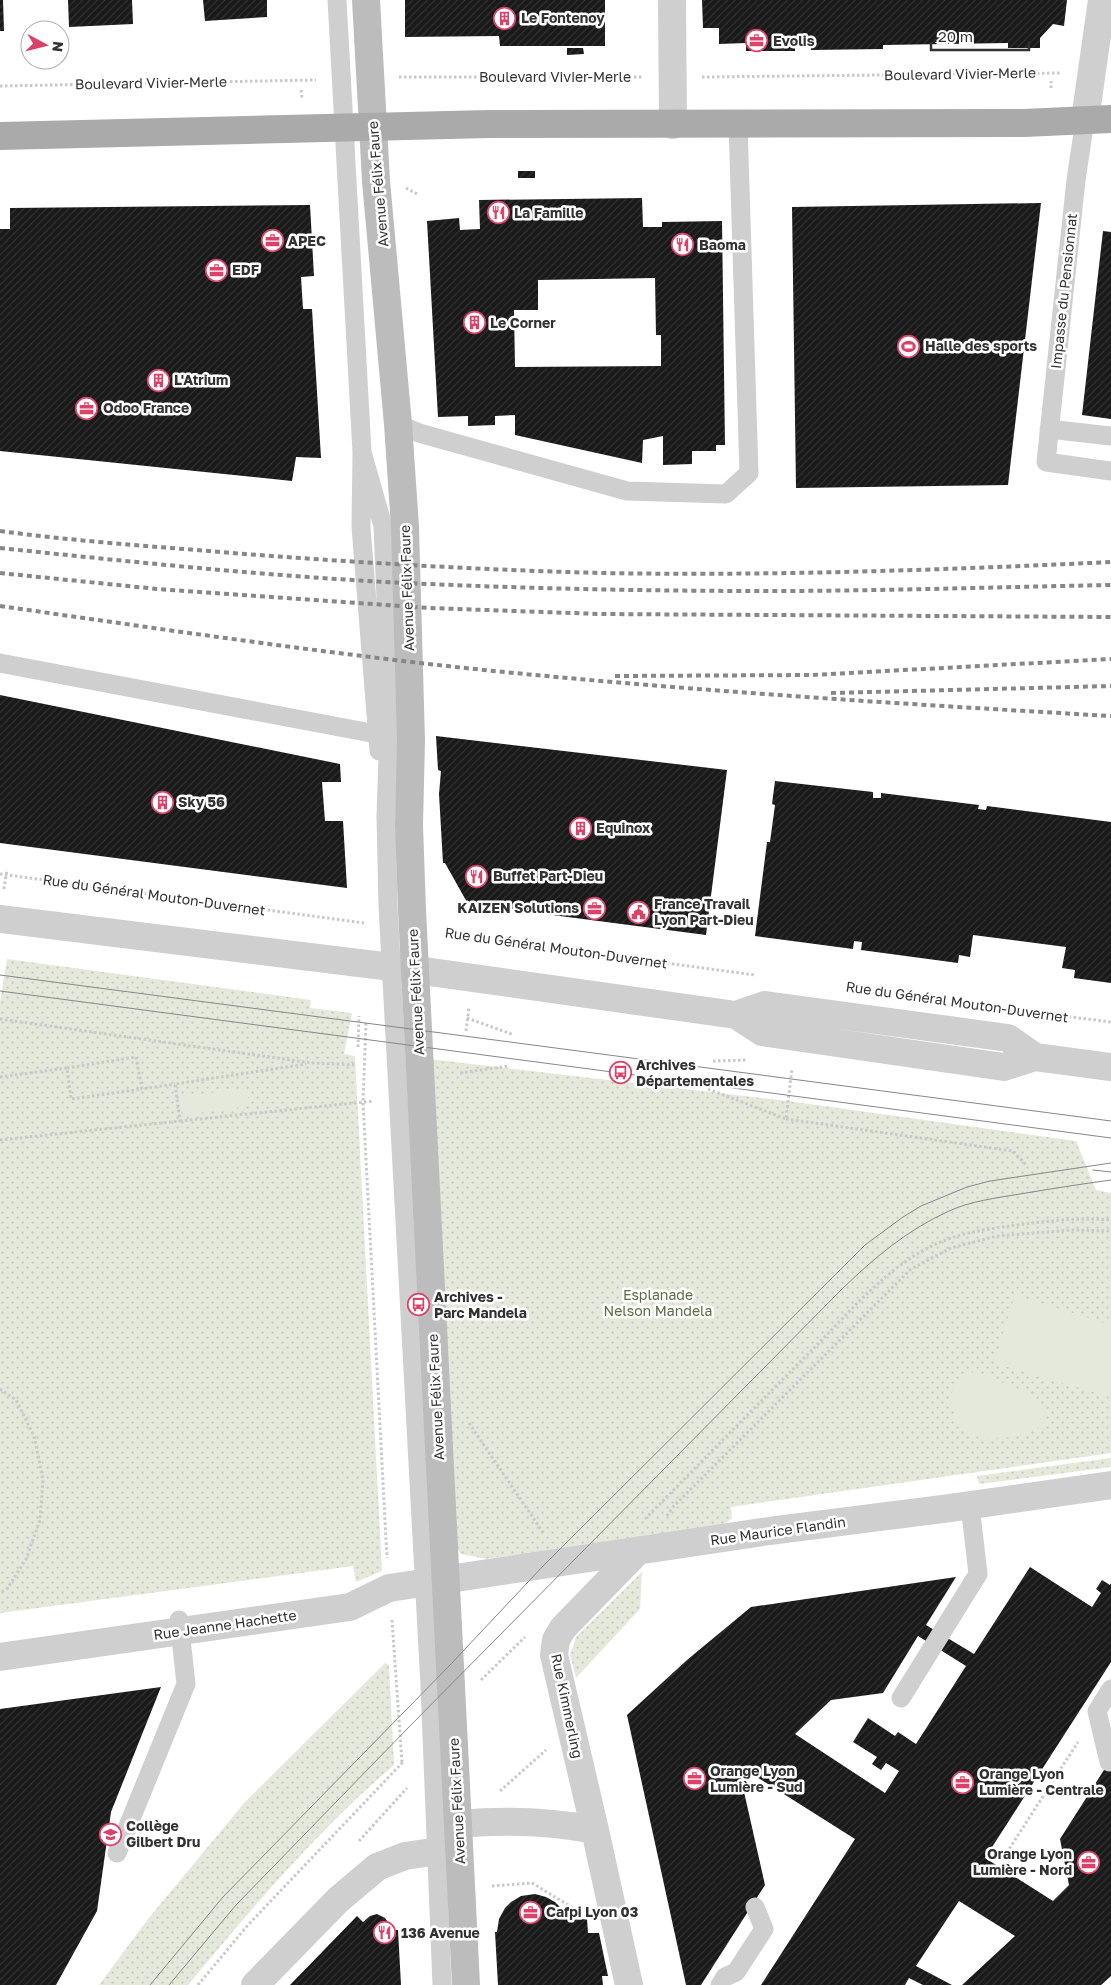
<svg xmlns="http://www.w3.org/2000/svg" width="1111" height="1985" font-family="'Golos Text',sans-serif">
	<defs>
		<pattern id="grass-dots" width="8" height="8" patternUnits="userSpaceOnUse" patternTransform="scale(1.25)"><rect width="8" height="8" fill="#e4e9dc"/><path d="M2 2h.1M6 6h.1" fill="none" stroke="#c4c8bd" stroke-width="1.8" stroke-linecap="round"/></pattern>
		<pattern id="building-hatch" width="6" height="6" patternUnits="userSpaceOnUse" patternTransform="scale(1.25)"><rect width="6" height="6" fill="#191919"/><path d="M-1 1l2-2M0 6l6-6M5 7l2-2" fill="none" stroke="#323232"/></pattern>
	</defs>
	<rect width="100%" height="100%" fill="#fff"/>
	<path fill="url(#grass-dots)" d="M7,959L311,1000L310,1008L352,1013L344,1054L355,1056L382,1571L356,1582L353,1566L0,1613V1002Z
		M429,1059L788,1101L1076,1141L1096,1190L1111,1193V1453L731,1507L732,1519L710,1533L624,1541L486,1559L461,1554L452,1542Z
		M1111,1458V1467L979,1484L977,1476Z
		M642,1572L640,1609L576,1678L570,1655L576,1637Z
		M385,1663L389,1665L394,1765C318,1830 252,1908 188,1985H99L148,1919L245,1802Z"/>
	<path fill="#e4e9dc" d="M247,1088L249,1106L183,1115L180,1097Z
		M1015,1295L1111,1325V1397L994,1363Z
		M975,1371L1035,1396L1046,1412L1043,1426L1017,1437L981,1439L957,1424L950,1396L960,1379Z"/>
	<path fill="url(#building-hatch)" fill-rule="evenodd" d="M0,0H3L4,31H0Z
		M68,0H132L133,24L69,27Z
		M203,0H267V17L205,21Z
		M405,0H605V46H500L499,36L405,37Z
		M702,0H1067L1064,26L1053,24L1040,38V48H1008V43L883,45V49L811,50L810,43H795V51H746V43L719,44V28H703Z
		M567,48H583L584,54L567,55Z
		M518,171H535V178H518Z
		M642,198L643,227H662V222L722,221L725,445H716V451H692V464L663,465V436L643,440L642,463L515,435V415L495,416V425L468,426V416L438,417L427,221L459,218L460,230L480,229L479,200ZM655,278L656,335H661V366L515,367L514,310H538V280Z
		M1041,203L1008,485L796,488L792,207Z
		M310,205L314,276L301,277L303,309H312L321,458L296,457L292,481L0,451V229H10V208Z
		M1103,231L1111,232V419L1082,415Z
		M0,695L340,764L341,782H322L325,821H343L347,888L0,843Z
		M436,736L727,770L706,935L468,904L445,863H443L439,794L441,771L438,770Z
		M775,781L873,792V798H881V793L979,805L978,809L986,810L987,806L1111,822V983L1074,978L1075,970L1062,968L1066,947L973,935L970,957L959,955L958,963L861,950L862,942L854,941L853,949L755,936L767,842H770L775,805L772,804Z
		M1030,1567L1092,1607L1101,1593L1096,1589L1102,1580L1110,1585L1111,1583V1662L985,1858L1053,1901L1069,1885L1060,1839L1111,1759V1976L1101,1985H962L1015,1936L959,1901L916,1966L952,1985H923L909,1978L905,1985H761L855,1839L752,1774L742,1783L765,1885L701,1985H686L627,1715L687,1660L751,1607L956,1577L926,1625L974,1654ZM918,1636L966,1666L916,1744L898,1732L895,1736L868,1718L853,1742L877,1757L872,1764L881,1770L886,1763L899,1771L885,1793L795,1734L831,1700L883,1693Z
		M161,1687L111,1812L97,1911L56,1985H0V1709Z
		M535,1894L546,1897L555,1902L561,1908L568,1920L587,1919L588,1933H599L608,1976H602L603,1985H498L495,1932H497L499,1919L505,1908L511,1902L521,1896Z
		M377,1914L385,1918L389,1924L390,1930H398L401,1985H290L357,1916L363,1922L370,1916Z"/>
	<g fill="none" stroke-linecap="round" stroke-linejoin="round">
		<path stroke="#c9c9c9" stroke-width="3" stroke-dasharray="2.5 2.5" stroke-linecap="butt" d="M399,77H643
			M702,77L1060,73
			M0,86L316,80
			M1051,88V81
			M301,90L302,98
			M406,188L419,195
			M0,874L364,923
			M4,889L7,869
			M444,933L755,975
			M1024,1011L1111,1022
			M467,1018L514,1035
			M0,1019L312,1063L357,1065
			M366,1023L363,1102L387,1558
			M466,1031L469,1007
			M358,1047L359,1016
			M713,1061L747,1060
			M67,1068L136,1057L142,1089L175,1084
			M460,1073L509,1066
			M0,1077L67,1068L71,1099L142,1089
			M708,1089L786,1119L792,1068
			M786,1119L1013,1151L1027,1166
			M180,1121L373,1101
			M0,1140L180,1121L175,1084L306,1064
			M0,1389L16,1400L34,1436L43,1480L40,1520L26,1559L7,1589L0,1593
			M469,1423L544,1534
			M667,1516L673,1507L911,1269L951,1248L997,1236L1072,1230L1111,1231
			M645,1519C700,1463 755,1407 810,1352C848,1314 887,1266 936,1244C962,1232 989,1229 1017,1225C1048,1221 1079,1217 1111,1220
			M392,1620L402,1763
			M481,1680L525,1637
			M500,1791L546,1750
			M359,1841L407,1788
			M1004,1857L1078,1742
			M492,1886L532,1883L578,1911
			M198,1985L248,1925L403,1762"/>
		<path stroke="#cfcfcf" stroke-width="19" d="M337,0L362,452L361,527L379,751
			M1085,120L1076,180L1046,462L1111,471
			M398,424L419,433L627,491L726,494L749,473L738,124
			M1049,429L1111,436
			M362,452L383,526L390,696L386,816L388,906L430,1686L442,1985
			M0,663L387,736
			M901,1698L978,1574L970,1505
			M1109,1762L1097,1711L1111,1689
			M117,1853L186,1684L179,1620
			M720,1985L725,1977L736,1972L764,1929L755,1907"/>
		<path stroke="#cfcfcf" stroke-width="28" d="M672,0L673,125
			M1085,120L1102,0
			M0,919L416,970L736,1015L762,1032L1004,1067L1035,1057L1111,1067
			M736,1015L765,1005L1008,1038L1035,1057
			M0,1657L350,1607L389,1588L769,1531L943,1509L1111,1485
			M458,1824C503,1820 550,1821 595,1830L629,1985
			M595,1830L554,1655L556,1640L563,1628L637,1552
			M255,1985L338,1900L377,1867L405,1856L459,1848"/>
		<path stroke="#bcbcbc" stroke-width="28" d="M366,0L376,181L398,424L405,527L411,741L409,825L412,910L466,1985"/>
		<path stroke="#aaa" stroke-width="28" d="M0,136L489,124L1024,123L1111,119"/>
		<path stroke="#878787" stroke-width="1" d="M0,975L1111,1121
			M0,991L1111,1138
			M1093,1170L1111,1172
			M150,1985L223,1897L450,1665L544,1565L865,1245L903,1217L921,1206L967,1187L990,1181L1111,1163
			M169,1985L236,1905L407,1729L841,1290C874,1258 907,1230 949,1211C971,1201 996,1198 1020,1194C1050,1189 1081,1184 1111,1180"/>
		<path stroke="#878787" stroke-width="4" stroke-dasharray="5 4" stroke-linecap="butt" d="M0,531C81,542 163,547 245,554C364,563 483,570 602,573C772,576 942,570 1111,562
			M0,548C143,563 285,578 429,584C543,589 656,591 770,591C884,591 997,587 1111,585
			M0,573L157,589L429,608L600,614L1111,617
			M0,606C161,629 322,653 484,670C693,691 902,704 1111,716
			M615,676L811,675L1111,659
			M831,693L1111,686"/>
	</g>
	<defs>
		<symbol id="building-ring" viewBox="-11 -11 22 22"><circle r="9.5" fill="#fff" stroke="#dc4169" stroke-width="1.5"/><path d="M-4-6H4V6H1V3H-1V6H-4ZM-2.5-4.3h1.7v1.8h-1.7ZM.8-4.3h1.7v1.8H.8ZM-2.5-1h1.7V.8h-1.7ZM.8-1h1.7V.8H.8Z" fill="#dc4169"/></symbol>
		<symbol id="office-ring" viewBox="-11 -11 22 22"><circle r="9.5" fill="#fff" stroke="#dc4169" stroke-width="1.5"/><path d="M-6-3h4V-5.5h4V-3h4V5H-6ZM-1-4.5V-3h2v-1.5ZM-6 0V1H6V0Z" fill="#dc4169"/></symbol>
		<symbol id="restaurant-ring" viewBox="-11 -11 22 22"><circle r="9.5" fill="#fff" stroke="#dc4169" stroke-width="1.5"/><path d="M-5-6h1v4h1v-4h1v4h1v-4h1v5L-1.5 .5V6h-2V.5L-5-1ZM5-6V6H3V1.5H1.5Q1.5-4 5-6Z" fill="#dc4169"/></symbol>
		<symbol id="stadium-ring" viewBox="-11 -11 22 22"><circle r="9.5" fill="#fff" stroke="#dc4169" stroke-width="1.5"/><path d="M0-5a6.5 5 0 1 0 0 10a6.5 5 0 1 0 0-10ZM-3.5-1.8h7v3.6h-7Z" fill="#dc4169"/></symbol>
		<symbol id="civic-ring" viewBox="-11 -11 22 22"><circle r="9.5" fill="#fff" stroke="#dc4169" stroke-width="1.5"/><path d="M-.6-6.5H3V-4.5H.6V-3L4-1V1h2V6H-6V1h2V-1L-.6-3ZM-1.2 2.5V6h2.4V2.5Z" fill="#dc4169"/></symbol>
		<symbol id="bus-ring" viewBox="-11 -11 22 22"><circle r="9.5" fill="#fff" stroke="#dc4169" stroke-width="1.5"/><path d="M-5-6H5V4H4V6H2V4H-2V6H-4V4H-5ZM-3.5-4V0h7V-4ZM-3.5 1.2v1.5H-2V1.2ZM2 1.2v1.5H3.5V1.2Z" fill="#dc4169"/></symbol>
		<symbol id="school-ring" viewBox="-11 -11 22 22"><circle r="9.5" fill="#fff" stroke="#dc4169" stroke-width="1.5"/><path d="M0-5L7-2L0 1L-7-2ZM-4 1L0 2.5L4 1V4Q0 6-4 4Z" fill="#dc4169"/></symbol>
	</defs>
	<g fill-rule="evenodd">
		<use href="#building-ring" x="492" y="6" width="25" height="25"/>
		<use href="#office-ring" x="744" y="28" width="25" height="25"/>
		<use href="#restaurant-ring" x="486" y="200" width="25" height="25"/>
		<use href="#office-ring" x="260" y="228" width="25" height="25"/>
		<use href="#restaurant-ring" x="670" y="232" width="25" height="25"/>
		<use href="#office-ring" x="204" y="258" width="25" height="25"/>
		<use href="#building-ring" x="462" y="310" width="25" height="25"/>
		<use href="#stadium-ring" x="896" y="334" width="25" height="25"/>
		<use href="#building-ring" x="146" y="368" width="25" height="25"/>
		<use href="#office-ring" x="74" y="396" width="25" height="25"/>
		<use href="#building-ring" x="150" y="790" width="25" height="25"/>
		<use href="#building-ring" x="568" y="816" width="25" height="25"/>
		<use href="#restaurant-ring" x="464" y="864" width="25" height="25"/>
		<use href="#office-ring" x="582" y="896" width="25" height="25"/>
		<use href="#civic-ring" x="626" y="900" width="25" height="25"/>
		<use href="#bus-ring" x="608" y="1060" width="25" height="25"/>
		<use href="#bus-ring" x="406" y="1292" width="25" height="25"/>
		<use href="#office-ring" x="682" y="1766" width="25" height="25"/>
		<use href="#office-ring" x="950" y="1770" width="25" height="25"/>
		<use href="#school-ring" x="98" y="1822" width="25" height="25"/>
		<use href="#office-ring" x="1076" y="1850" width="25" height="25"/>
		<use href="#office-ring" x="518" y="1900" width="25" height="25"/>
		<use href="#restaurant-ring" x="372" y="1920" width="25" height="25"/>
	</g>
	<g text-anchor="middle" stroke-width="5" stroke-linejoin="round" paint-order="stroke">
		<g font-size="14" font-weight="bold" fill="#323232" stroke="#fff" text-anchor="start">
			<text x="521" y="23">Le Fontenoy</text>
			<text x="773" y="46">Evolis</text>
			<text x="514" y="218">La Famille</text>
			<text x="288" y="246">APEC</text>
			<text x="699" y="250">Baoma</text>
			<text x="232" y="275">EDF</text>
			<text x="490" y="328">Le Corner</text>
			<text x="925" y="351">Halle des sports</text>
			<text x="174" y="385">L'Atrium</text>
			<text x="103" y="413">Odoo France</text>
			<text x="178" y="807">Sky 56</text>
			<text x="596" y="833">Equinox</text>
			<text x="493" y="881">Buffet Part-Dieu</text>
			<text x="654" y="909">France Travail<tspan x="654" dy="16">Lyon Part-Dieu</tspan></text>
			<text x="579" y="913" text-anchor="end">KAIZEN Solutions</text>
			<text x="636" y="1070">Archives<tspan x="636" dy="16">Départementales</tspan></text>
			<text x="434" y="1302">Archives -<tspan x="434" dy="16">Parc Mandela</tspan></text>
			<text x="710" y="1776">Orange Lyon<tspan x="710" dy="16">Lumière - Sud</tspan></text>
			<text x="979" y="1779">Orange Lyon<tspan x="979" dy="16">Lumière - Centrale</tspan></text>
			<text x="126" y="1831">Collège<tspan x="126" dy="16">Gilbert Dru</tspan></text>
			<text x="1072" y="1859" text-anchor="end">Orange Lyon<tspan x="1072" dy="16">Lumière - Nord</tspan></text>
			<text x="546" y="1917">Cafpi Lyon 03</text>
			<text x="401" y="1938">136 Avenue</text>
		</g>
		<g font-size="14" fill="#323232" stroke="#fff">
			<text transform="translate(960 74) rotate(-1)" y="5">Boulevard Vivier-Merle</text>
			<text x="555" y="82">Boulevard Vivier-Merle</text>
			<text transform="translate(151 83) rotate(-1)" y="5">Boulevard Vivier-Merle</text>
			<text transform="translate(378 184) rotate(-95)" y="5">Avenue Félix Faure</text>
			<text transform="translate(1064 291) rotate(-84)" y="5">Impasse du Pensionnat</text>
			<text transform="translate(407 588) rotate(-92)" y="5">Avenue Félix Faure</text>
			<text transform="translate(154 895) rotate(8)" y="5">Rue du Général Mouton-Duvernet</text>
			<text transform="translate(556 948) rotate(8)" y="5">Rue du Général Mouton-Duvernet</text>
			<text transform="translate(416 992) rotate(-93)" y="5">Avenue Félix Faure</text>
			<text transform="translate(957 1002) rotate(8)" y="5">Rue du Général Mouton-Duvernet</text>
			<text transform="translate(436 1397) rotate(-93)" y="5">Avenue Félix Faure</text>
			<text transform="translate(778 1531) rotate(-8)" y="5">Rue Maurice Flandin</text>
			<text transform="translate(225 1625) rotate(-8)" y="5">Rue Jeanne Hachette</text>
			<text transform="translate(567 1706) rotate(78)" y="5">Rue Kimmerling</text>
			<text transform="translate(457 1801) rotate(-93)" y="5">Avenue Félix Faure</text>
		</g>
		<g font-size="14" fill="#5d6c41" stroke="#fff">
			<text x="658" y="1300">Esplanade<tspan x="658" dy="16">Nelson Mandela</tspan></text>
		</g>
	</g>
	<g transform="translate(45 45) rotate(97)"><circle r="24" fill="#ffffff" stroke="#adadad"/>
	<path d="M0-4L9 19L0 12L-9 19Z" fill="#dc4169"/>
	<text y="-8" font-size="14" font-weight="bold" text-anchor="middle" fill="#323232">N</text>
	</g>
	<path d="M931 42v8h98v-8" fill="none" stroke="#323232" stroke-width="2.5"/>
	<text x="938" y="42" font-size="15" fill="#323232" stroke="#ffffff" stroke-width="4" paint-order="stroke">20 m</text>
</svg>
